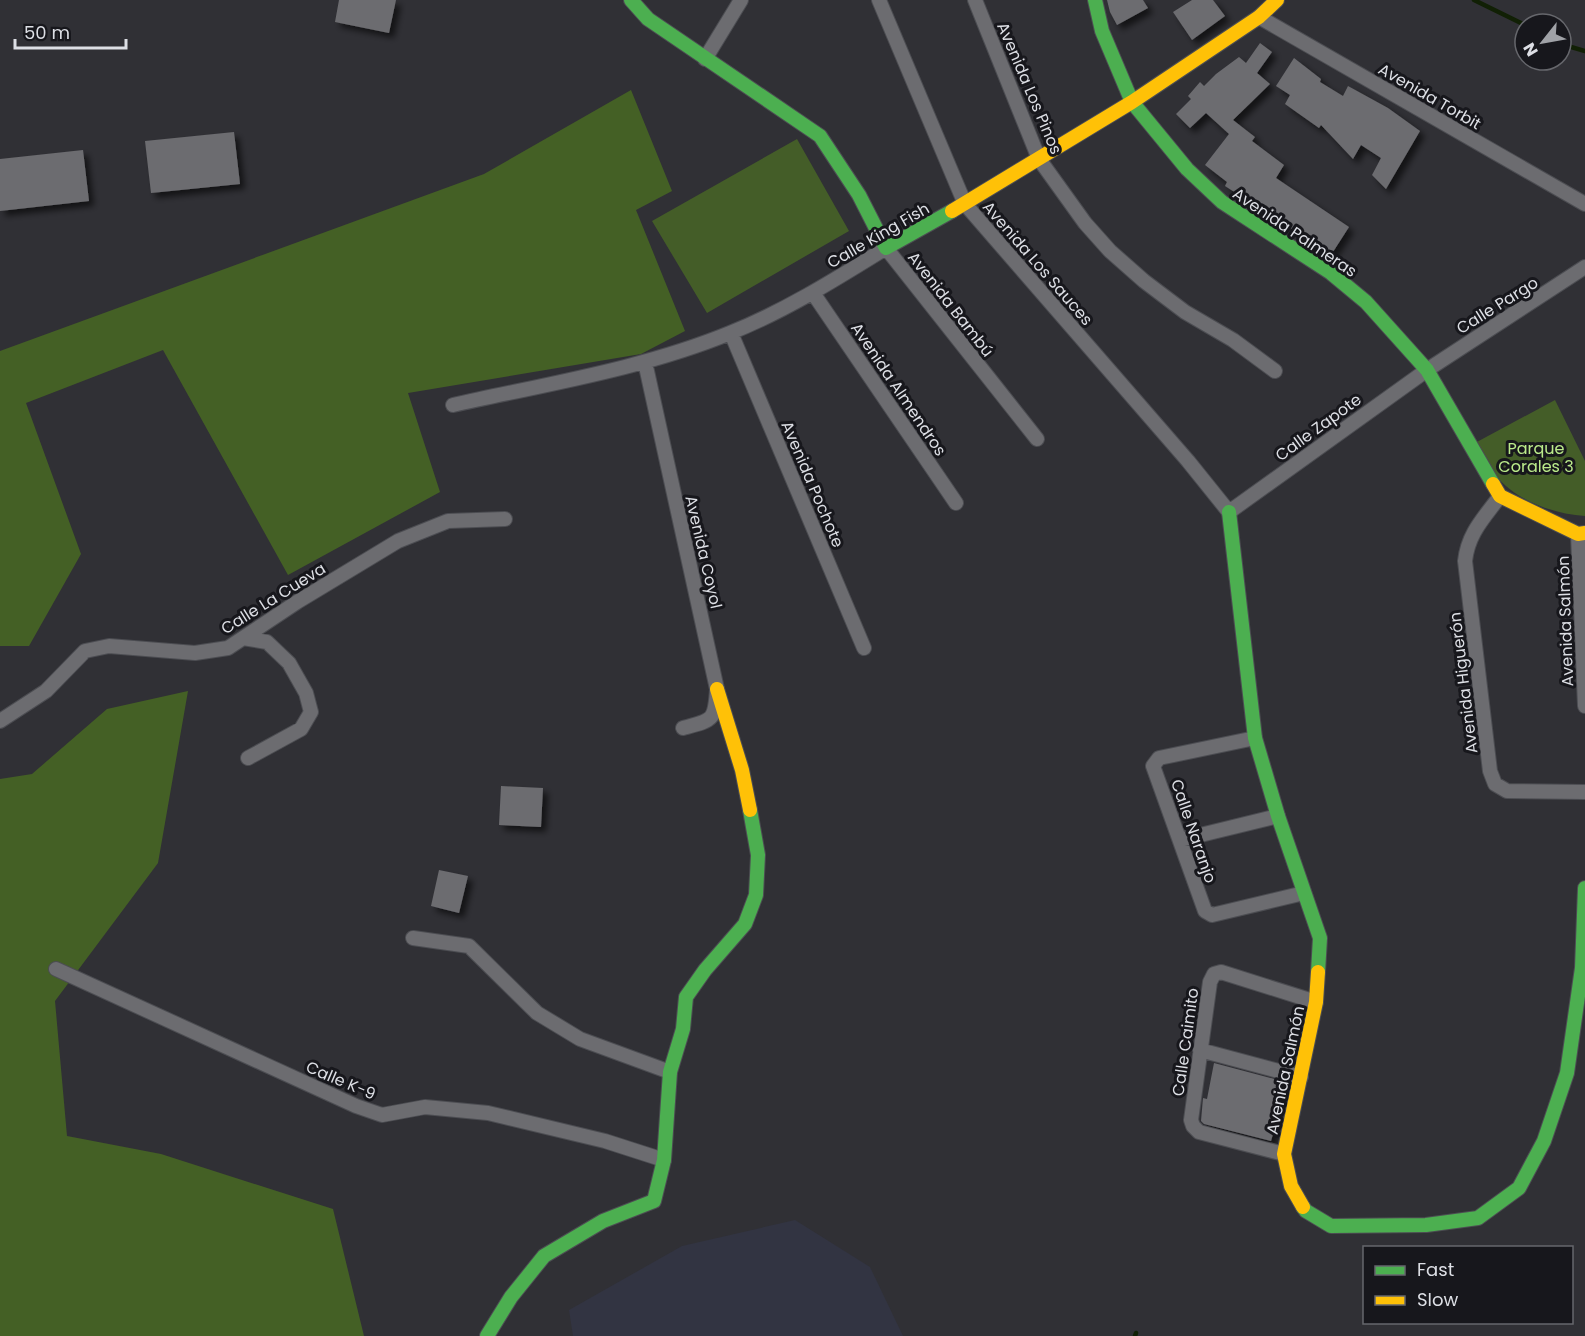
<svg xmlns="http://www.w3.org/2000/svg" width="1585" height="1336" font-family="Poppins,sans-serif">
	<defs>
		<filter id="shadow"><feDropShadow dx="5" dy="5" stdDeviation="3" flood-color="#0009"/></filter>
	</defs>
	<rect width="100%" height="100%" fill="#303035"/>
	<path fill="#323442" d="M795,1220L870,1267L903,1336H573L569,1310L682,1246Z"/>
	<path fill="#445d28" d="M797,139L849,231L707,313L652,221Z
		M1555,400L1585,461V516C1554,514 1517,501 1496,476C1488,466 1482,454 1475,443Z"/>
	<path fill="#446025" d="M631,90L672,191L636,210L685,331L641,354L408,393L440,492L288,575L163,350L26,403L81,554L29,646H0V351L484,174Z
		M188,691L158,863L55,1001L67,1136L161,1154L333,1209L364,1336H0V779L32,774L107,709Z"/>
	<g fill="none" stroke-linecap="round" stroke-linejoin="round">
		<path stroke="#112005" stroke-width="4.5" d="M1474,0L1525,25
			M1561,44L1585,51
			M1135,1336L1136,1333"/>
	</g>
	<path fill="#6c6c70" filter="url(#shadow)" d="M339,0H396L389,33L335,22Z
		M1107,0H1143L1148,8L1117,25L1110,12Z
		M1192,0H1213L1225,16L1192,40L1173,12Z
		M1260,43L1272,52L1257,73L1270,84L1233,120L1255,137L1252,141L1284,165L1276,178L1349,227L1331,255L1260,208L1261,205L1242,191L1239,195L1225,186L1227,182L1205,165L1229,134L1206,113L1190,128L1176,114L1191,99L1188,96L1200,82L1204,86L1216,74L1239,57L1246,63Z
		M1294,58L1321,79L1320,82L1343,96L1348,86L1388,108L1420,131L1386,189L1372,175L1381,158L1361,145L1353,159L1321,125L1319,128L1285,104L1290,95L1276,86Z
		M234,132L240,184L151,193L145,141Z
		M83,150L89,201L0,211V159Z
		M501,786L543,788L541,827L499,825Z
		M439,870L468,876L459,913L431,906Z
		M1214,1063L1282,1081L1275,1117H1278L1271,1141L1204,1124L1201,1121L1203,1098L1207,1099Z"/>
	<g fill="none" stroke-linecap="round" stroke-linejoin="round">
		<defs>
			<path id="street" d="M879,0L965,204L1188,461L1229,512L1427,370L1585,267
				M975,0L1039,159L1085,223L1110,251L1144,281L1185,312L1233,340L1275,371
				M1259,17L1585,204
				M705,59L741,0
				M813,293L956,503
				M731,333L864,648
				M645,362L717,689C715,721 713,720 683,728
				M453,405C546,384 642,369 730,333C785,311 836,279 886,248L1037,439
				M1500,496C1484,518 1468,533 1465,561L1490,771L1495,784L1507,791L1585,792
				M1578,534L1585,706
				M243,638L267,642L289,663L306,693L311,712L301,729L248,758
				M0,721L46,691L85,651L109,646L195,653L228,648L297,602L398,541L448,521L505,519
				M1255,738L1159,758L1153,766L1205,911L1212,915L1304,893
				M1180,840L1278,816
				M413,938L469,946L537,1013L580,1039L670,1072
				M56,969L356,1106L382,1115L425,1107L488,1113L605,1141L664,1160
				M1200,1050L1301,1077
				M1284,1154L1199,1132L1193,1126L1191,1120L1210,982L1214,974L1221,972L1316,1002"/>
			<path id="fast" d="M631,0L648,19L820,136L859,195L886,248L952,211
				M1095,0L1102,31L1132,102L1187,169L1222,202L1331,273L1366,302L1427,370L1493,484
				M1229,512L1255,738L1278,816L1320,938L1318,972
				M1303,1207L1306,1211L1331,1226L1426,1225L1478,1218L1519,1188L1544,1141L1567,1073L1582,968L1585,888
				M487,1336L511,1297L544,1256L603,1221L654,1201L664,1160L670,1072L683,1029L686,997L705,970L745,924L756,895L758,855L750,810"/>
			<path id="slow" d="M952,211L1132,102L1259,17L1277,0
				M1493,484L1500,496L1578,534L1585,533
				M717,689L742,770L750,810
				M1303,1207L1291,1186L1284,1154L1316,1002L1318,972"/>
		</defs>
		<use href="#street" stroke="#4c4d52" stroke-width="16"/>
		<use href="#fast" stroke="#4c4d52" stroke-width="16"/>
		<use href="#slow" stroke="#4c4d52" stroke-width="16"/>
		<use href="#street" stroke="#6c6c70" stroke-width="14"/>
		<use href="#fast" stroke="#4caf50" stroke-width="14"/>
		<use href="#slow" stroke="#ffc107" stroke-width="14"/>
	</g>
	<g text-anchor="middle" stroke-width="6" stroke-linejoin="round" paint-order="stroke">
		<g font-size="16" fill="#dddfe5" stroke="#17171c">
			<text transform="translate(1030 88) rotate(67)" y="6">Avenida Los Pinos</text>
			<text transform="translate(1430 96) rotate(30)" y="6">Avenida Torbit</text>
			<text transform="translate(1295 232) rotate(34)" y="6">Avenida Palmeras</text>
			<text transform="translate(878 235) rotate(-30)" y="6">Calle King Fish</text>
			<text transform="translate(1038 263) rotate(49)" y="6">Avenida Los Sauces</text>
			<text transform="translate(951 304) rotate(52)" y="6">Avenida Bambú</text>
			<text transform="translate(1497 305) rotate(-32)" y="6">Calle Pargo</text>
			<text transform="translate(899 389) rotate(56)" y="6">Avenida Almendros</text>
			<text transform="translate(1318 427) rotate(-36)" y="6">Calle Zapote</text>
			<text transform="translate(813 484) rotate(67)" y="6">Avenida Pochote</text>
			<text transform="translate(704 552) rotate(77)" y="6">Avenida Coyol</text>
			<text transform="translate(273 598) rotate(-32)" y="6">Calle La Cueva</text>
			<text transform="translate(1565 621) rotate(-92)" y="6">Avenida Salmón</text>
			<text transform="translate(1463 683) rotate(-97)" y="6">Avenida Higuerón</text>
			<text transform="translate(1194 831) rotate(71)" y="6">Calle Naranjo</text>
			<text transform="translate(1185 1042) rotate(-82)" y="6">Calle Caimito</text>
			<text transform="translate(1285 1070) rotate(-78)" y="6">Avenida Salmón</text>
			<text transform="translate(341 1080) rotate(23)" y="6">Calle K-9</text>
		</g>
		<g font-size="16" fill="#bbeb8b" stroke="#17171c">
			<text x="1536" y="454">Parque<tspan x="1536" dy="18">Corales 3</tspan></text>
		</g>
	</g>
	<rect x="1363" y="1246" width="210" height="78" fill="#17171c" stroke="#66676c" stroke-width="1.5"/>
	<rect x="1375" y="1266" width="30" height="9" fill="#4caf50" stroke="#66676c" stroke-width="1.5"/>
	<text x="1417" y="1276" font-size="18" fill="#dddfe5">Fast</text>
	<rect x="1375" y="1296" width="30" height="9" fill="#ffc107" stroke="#66676c" stroke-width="1.5"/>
	<text x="1417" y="1306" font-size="18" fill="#dddfe5">Slow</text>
	<g transform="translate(1543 42) rotate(239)"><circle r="28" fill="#17171c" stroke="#66676c" stroke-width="1.5"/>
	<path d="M0-4.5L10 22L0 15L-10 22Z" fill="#a0a2a7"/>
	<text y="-9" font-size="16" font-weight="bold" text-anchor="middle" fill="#dddfe5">N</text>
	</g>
	<path d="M15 39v9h111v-9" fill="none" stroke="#dddfe5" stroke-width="3"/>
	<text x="24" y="39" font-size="18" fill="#dddfe5" stroke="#17171c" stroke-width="4.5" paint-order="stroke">50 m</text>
</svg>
